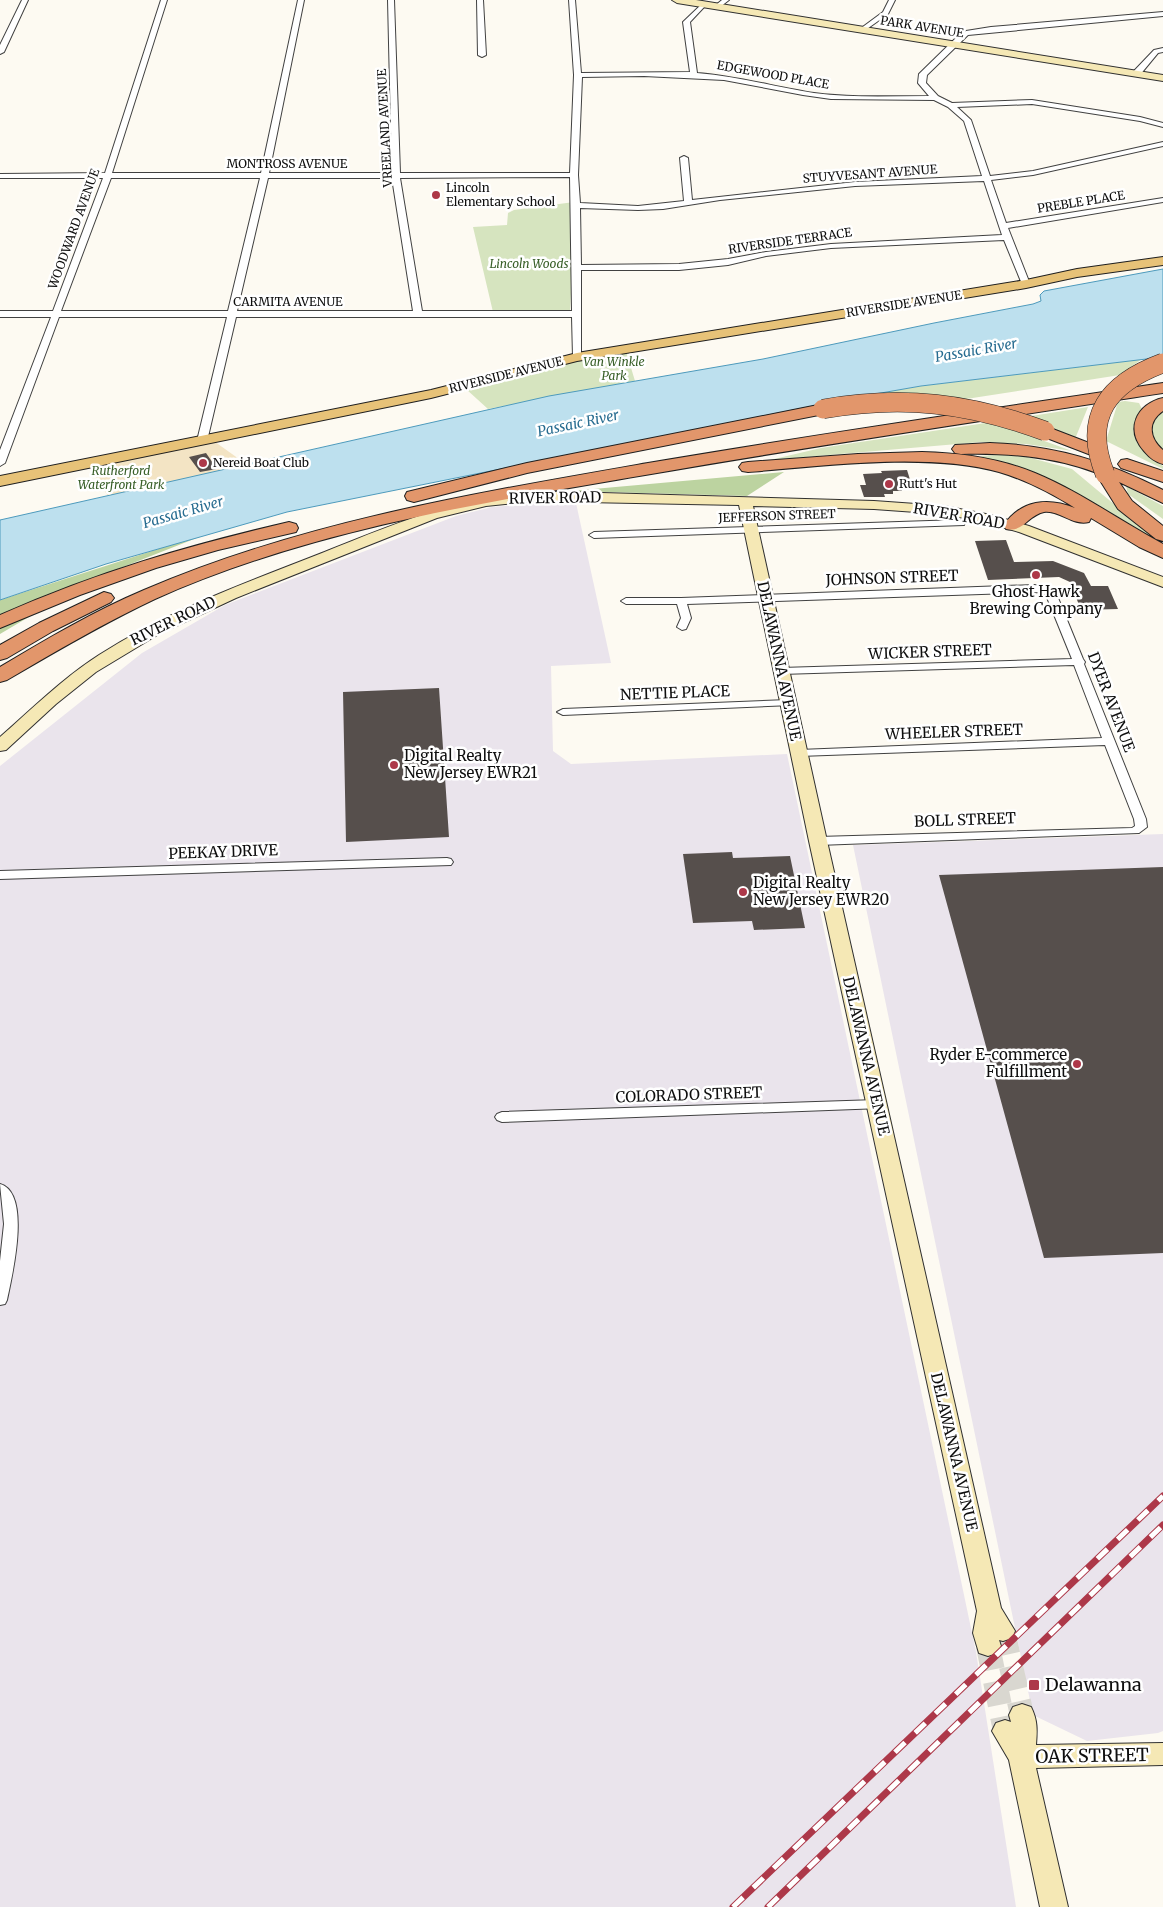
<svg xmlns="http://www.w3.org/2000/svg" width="1163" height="1907" font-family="Merriweather,serif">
	<rect width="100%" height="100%" fill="#fdfaf2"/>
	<path fill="#eae4ec" d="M552,502L576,503L611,663L551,666L553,751L571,764L787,754L976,1652L1016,1907H0V766L142,653L225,605L456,516L492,507Z
		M1163,834V1731L1158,1733L1087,1741L1033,1715L853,845Z"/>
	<path fill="#d6e4bf" d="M574,202L576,208L570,311L493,312L473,227L507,225L508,213L514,210Z
		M626,351L635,381L488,409L466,389L547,367Z
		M1142,359L1120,375L966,399L918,395L858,397L921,386Z
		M1125,401L1139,403L1142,409C1122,437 1141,449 1163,466V469L1106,441L1118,402Z
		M1088,407L1075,439L1025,417Z
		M1163,411V451C1149,435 1147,427 1163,411Z
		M992,422L1072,451L1026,444L981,442L770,460L821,448Z
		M1016,454L1072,469L1163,545L1040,476L980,456Z
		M1126,486L1163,506V519L1128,494Z"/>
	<path fill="#bcd3a0" d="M784,472L747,496L571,491Z
		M217,530L95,578L0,634V600Z"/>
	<path fill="#f3e4c4" d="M211,439L253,469L111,501L89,466Z"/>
	<path fill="#bde0ee" stroke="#4d9abc" d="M1163,269V357L921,386L858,397L287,512L106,564L0,600V520L549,396L763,359L934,323L1033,304L1041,301L1040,295L1044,291Z"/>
	<path fill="#564f4c" d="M206,453L217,469L200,472L189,457Z
		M907,470L912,486H908V488H901L902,491H893V494H884L885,497H864L860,485H866L863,474L882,473L881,471Z
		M1006,540L1014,562L1053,561L1084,573L1091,586H1108L1118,609L1081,610L1070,582L1059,577L988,580L975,541Z
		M439,688L449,837L346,842L343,692Z
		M732,852L733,858L790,856L805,928L754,930L752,921L693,923L683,854Z
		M1163,867V1253L1044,1258L939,875Z"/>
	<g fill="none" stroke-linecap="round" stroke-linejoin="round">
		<path stroke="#d9d7d0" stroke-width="24" stroke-dasharray="24 12" stroke-linecap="butt" d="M1003,1631L1022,1715
			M988,1646L1005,1731"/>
		<defs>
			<path id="street" d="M22,0H28L4,52L0,54V45Z
				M161,0H167L112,173H261L298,0H304L269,173H392L388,0H394L400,173H570L574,75L569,0H575L581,73L690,72L683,22L704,2L706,3V5L690,22L697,73C737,76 775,87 814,93C852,98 891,96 929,96L918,83L919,74L959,35L966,31L991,27L1163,12V16L968,35L927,75L926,83L938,96L952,103L1032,100L1140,117L1163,123V127L1140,121L1032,104L957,107L971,120L990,176L1033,171L1163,142V146L1033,175L991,180L1006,223L1163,198V202L1008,228L1030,284L1026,287L1022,284L1004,240L831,248L766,256L728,265L679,270H581V357L577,360L573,357L572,317H236L207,441L202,444L197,441L227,317H59L5,463L0,466V450L51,317H0V311H53L103,178H0V174L105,173ZM644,76L724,80L803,95L831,99L934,100L948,107L964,121L982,176L855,182L692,200L688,158L684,156L680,158L684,201L638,206L580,203L578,175L582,77ZM570,177L572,311H422L400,178ZM111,178H260L228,311H61ZM268,178H392L413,311H237ZM984,181L1002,235L831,244L766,252L728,259L679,264L581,265L580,208L638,210L663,209L720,200L855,186Z
				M477,0H483L486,55L482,57L478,55Z
				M722,0H729L720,7H716V5Z
				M889,0H895L888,14L864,31H860V29L883,12Z
				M1163,48V52L1158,53L1139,76H1133V72L1154,50Z
				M960,520L965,523L964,525L594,538L589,535L594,532Z
				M1034,585L1049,587L1056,593L1083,659L1085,662L1084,664L1146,819L1147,827L1139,833L818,845L812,841L818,837L1132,828L1135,826L1134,819L1105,745L799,756L793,753L799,750L1102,738L1074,665L781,674L776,671L781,668L1072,659L1046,595L1042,592L687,604L691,618L686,629L682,630L677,627L681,618L677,604H626L621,601L626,598H681Z
				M788,700L792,701L793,703L792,705L563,715L557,712L563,709Z
				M447,858L451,859L453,862L451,865L0,879V871Z
				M877,1100L882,1102L884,1105L882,1108L502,1122L497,1120L495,1117L497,1114L502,1112Z
				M0,1184C32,1193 12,1276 7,1300L5,1304L0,1305V1261L4,1224Z"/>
			<path id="secondary" d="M672,0H696L1163,75V81L677,3Z
				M532,492H568L874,501L944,506L991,515L1029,526L1163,577V587L1019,532L988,523L944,514L874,509L753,506L827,841L1001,1608L1015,1631L1012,1638L1003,1641L999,1640L1001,1646L997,1653L988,1656L979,1653L973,1633L977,1611L809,841L739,505L532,501L486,506L437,518L236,598L159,634L96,672L56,704L6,750L0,751V737C32,709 63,678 99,655C169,610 246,583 322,553C391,525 458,497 532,492Z
				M1022,1704L1031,1707C1038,1721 1037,1731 1036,1745L1163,1743V1765L1036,1768L1068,1907H1040L1009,1760L992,1731L996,1723L1005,1720L1011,1722L1009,1715L1013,1707Z"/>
			<path id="primary" d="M1163,257V265L1077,277L1026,288L577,361L431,398L0,486V476L431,390L577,353L1026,280L1077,269Z"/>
			<path id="highway" d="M1163,383V393C994,419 825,444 657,473C488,502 313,528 155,599C104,623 56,651 7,680L0,682V667C47,639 94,611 144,590C304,521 477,493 648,463C819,434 991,409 1163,383Z
				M1163,398V411C1147,422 1149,438 1163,450V464C1155,462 1150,458 1144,451C1125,430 1136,404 1163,398Z
				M823,404L829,405L832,409L829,413L527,473L414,502L407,500L405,496L407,492L527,463Z
				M1045,426L1097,446L1100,450L1097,454L1091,455L1039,435L1036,431L1039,427Z
				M990,443C1053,445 1107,461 1163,490V503L1119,482L1132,501L1163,526V541L1156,539L1118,509L1096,474L1097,473C1052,456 1008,453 961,454L955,453L952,449L955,445Z
				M922,452C961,453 999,458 1035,473C1081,492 1120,521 1163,544V558L1139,547L1091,518L1089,522C1072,526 1060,510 1044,512C1028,515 1023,533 1006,529L1004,525C1021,500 1048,497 1075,508C1051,493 1026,480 999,472C927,452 823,466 748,472L742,471L739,467L742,463L748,462L858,454Z
				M1127,459L1163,471V482L1121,468L1118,464L1121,460Z
				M289,522L296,524L298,528L296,532L218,550L156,568L80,595L0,628V615C97,572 186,546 289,522Z
				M104,592L111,594L114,598L111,602L53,631L7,658L0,660V645L39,623Z"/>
		</defs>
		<use href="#street" stroke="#414141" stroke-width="2"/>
		<use href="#secondary" stroke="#303030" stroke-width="2"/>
		<use href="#primary" stroke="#1f1f1f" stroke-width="2"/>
		<use href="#highway" stroke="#1f1f1f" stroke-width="2"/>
		<use href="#street" fill="#fff" fill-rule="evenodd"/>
		<use href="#secondary" fill="#f5e8b5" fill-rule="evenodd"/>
		<use href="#primary" fill="#e7c278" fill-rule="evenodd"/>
		<use href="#highway" fill="#e2966b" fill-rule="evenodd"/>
		<defs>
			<path id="rail" d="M733,1907L1163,1496
				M768,1907L1163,1525"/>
		</defs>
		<use href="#rail" stroke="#ad3849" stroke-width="7"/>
		<use href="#rail" stroke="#fff" stroke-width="5" stroke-dasharray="14" stroke-linecap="butt"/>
		<defs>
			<path id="highway-bridge" d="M823,409C903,395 969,403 1045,431
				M1105,474C1082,416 1109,383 1163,363"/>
		</defs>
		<use href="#highway-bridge" stroke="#1f1f1f" stroke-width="20" stroke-linecap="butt"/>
		<use href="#highway-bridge" stroke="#e2966b" stroke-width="19"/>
	</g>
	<g fill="#ad3849" stroke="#fff" stroke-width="2">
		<circle cx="436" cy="195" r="5"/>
		<circle cx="203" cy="463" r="5"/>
		<circle cx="889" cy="484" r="5"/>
		<circle cx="1036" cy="575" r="5"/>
		<circle cx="394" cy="765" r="5"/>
		<circle cx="743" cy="892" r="5"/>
		<circle cx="1077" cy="1064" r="5"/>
		<rect x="1028" y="1679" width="12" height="12" rx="2.5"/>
	</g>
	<g text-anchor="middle" stroke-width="5" stroke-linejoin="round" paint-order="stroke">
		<g font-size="12" fill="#0e0e0e" stroke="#fff">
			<text transform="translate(922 27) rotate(9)" y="4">PARK AVENUE</text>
			<text transform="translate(773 75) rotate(10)" y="4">EDGEWOOD PLACE</text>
			<text transform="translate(385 128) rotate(-93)" y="4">VREELAND AVENUE</text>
			<text x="287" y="168">MONTROSS AVENUE</text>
			<text transform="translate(870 174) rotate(-4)" y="4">STUYVESANT AVENUE</text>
			<text transform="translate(1081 202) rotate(-9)" y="4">PREBLE PLACE</text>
			<text transform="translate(74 229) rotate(-70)" y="4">WOODWARD AVENUE</text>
			<text transform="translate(790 241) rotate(-8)" y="4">RIVERSIDE TERRACE</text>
			<text x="288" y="306">CARMITA AVENUE</text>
			<text transform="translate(904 304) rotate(-9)" y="4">RIVERSIDE AVENUE</text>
			<text transform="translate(506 375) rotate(-14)" y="4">RIVERSIDE AVENUE</text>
			<text transform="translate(777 516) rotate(-2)" y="4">JEFFERSON STREET</text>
		</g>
		<g font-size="12" fill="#0e0e0e" stroke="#fff" text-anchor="start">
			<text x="446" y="192">Lincoln<tspan x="446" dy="14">Elementary School</tspan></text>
			<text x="213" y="467">Nereid Boat Club</text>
			<text x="899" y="488">Rutt's Hut</text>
		</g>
		<g font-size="12" font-style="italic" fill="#375e27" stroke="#fff">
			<text x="529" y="268">Lincoln Woods</text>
			<text x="614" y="366">Van Winkle<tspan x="614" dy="14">Park</tspan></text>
			<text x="121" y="475">Rutherford<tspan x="121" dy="14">Waterfront Park</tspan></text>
		</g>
		<g font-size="14" font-style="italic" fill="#276c90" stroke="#fff">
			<text transform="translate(976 350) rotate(-10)" y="5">Passaic River</text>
			<text transform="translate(578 423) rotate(-12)" y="5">Passaic River</text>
			<text transform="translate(183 512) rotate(-16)" y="5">Passaic River</text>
		</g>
		<g font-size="15" fill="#0e0e0e" stroke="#fff">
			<text transform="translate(555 498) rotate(-1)" y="5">RIVER ROAD</text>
			<text transform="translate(959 516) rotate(10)" y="5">RIVER ROAD</text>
			<text transform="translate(892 578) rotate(-2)" y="5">JOHNSON STREET</text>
			<text transform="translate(173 621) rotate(-26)" y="5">RIVER ROAD</text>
			<text transform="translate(930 652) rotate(-2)" y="5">WICKER STREET</text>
			<text transform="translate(779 661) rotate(78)" y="5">DELAWANNA AVENUE</text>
			<text transform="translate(675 693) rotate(-2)" y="5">NETTIE PLACE</text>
			<text transform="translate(1111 702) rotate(69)" y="5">DYER AVENUE</text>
			<text transform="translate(954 732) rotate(-2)" y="5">WHEELER STREET</text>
			<text transform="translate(965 820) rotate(-2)" y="5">BOLL STREET</text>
			<text transform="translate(223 852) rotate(-2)" y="5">PEEKAY DRIVE</text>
			<text transform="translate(866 1056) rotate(77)" y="5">DELAWANNA AVENUE</text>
			<text transform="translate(689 1095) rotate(-2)" y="5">COLORADO STREET</text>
			<text transform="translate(954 1452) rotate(77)" y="5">DELAWANNA AVENUE</text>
		</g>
		<g font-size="15" fill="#0e0e0e" stroke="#fff" text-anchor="start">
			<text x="1036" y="597" text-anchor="middle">Ghost Hawk<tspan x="1036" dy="17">Brewing Company</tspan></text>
			<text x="404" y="761">Digital Realty<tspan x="404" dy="17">New Jersey EWR21</tspan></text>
			<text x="753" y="888">Digital Realty<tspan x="753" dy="17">New Jersey EWR20</tspan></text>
			<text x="1067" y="1060" text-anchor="end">Ryder E-commerce<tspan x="1067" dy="17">Fulfillment</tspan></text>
		</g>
		<g font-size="18" fill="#0e0e0e" stroke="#fff" text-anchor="start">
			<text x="1045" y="1691">Delawanna</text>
		</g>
		<g font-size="18" fill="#0e0e0e" stroke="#fff">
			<text transform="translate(1092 1756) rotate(-1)" y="6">OAK STREET</text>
		</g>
	</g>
</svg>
